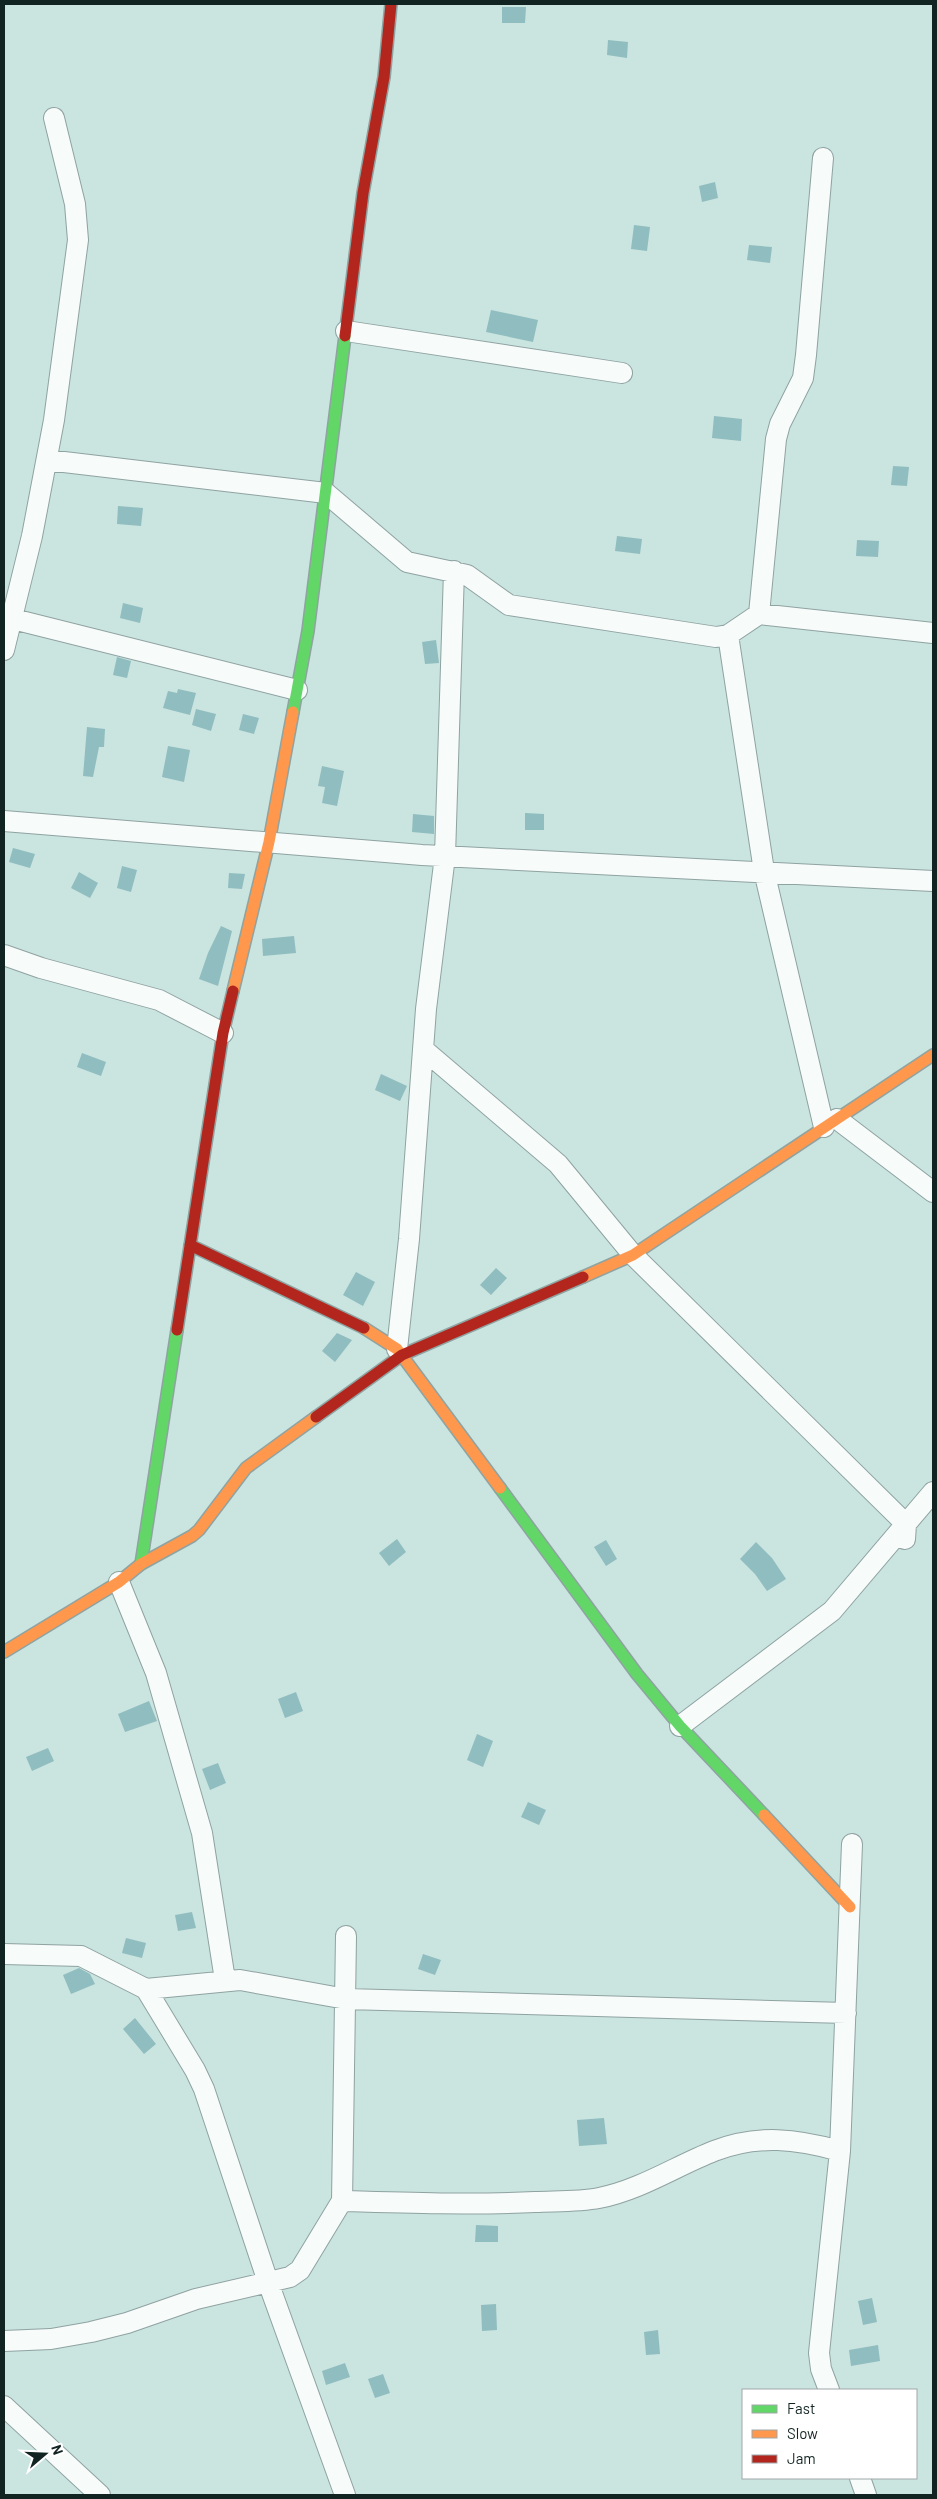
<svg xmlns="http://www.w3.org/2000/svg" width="937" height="2499" font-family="Barlow,sans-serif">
	<rect width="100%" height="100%" fill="#cae4e0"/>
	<path fill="#90bdbf" d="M502,7H526L525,23H502Z
		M608,40L628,42L627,58L607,55Z
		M715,182L718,198L702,202L699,186Z
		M634,225L650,227L647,251L631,249Z
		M749,245L772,247L770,263L747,260Z
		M491,310L538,320L533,342L486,332Z
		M714,416L742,419L741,441L712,438Z
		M893,466L909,467L907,486L891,485Z
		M118,506L143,508L141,526L117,524Z
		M617,536L642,539L640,554L615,551Z
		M857,540L879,541L878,557L856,556Z
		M123,603L143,608L140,623L120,618Z
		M436,640L439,663L425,664L422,642Z
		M117,657L131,661L127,678L113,675Z
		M178,689L196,693L190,715L163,708L168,691L177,693Z
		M196,709L216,714L211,731L192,725Z
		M243,714L259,718L254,734L239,730Z
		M87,727L105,729L104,747H99L93,777L83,776Z
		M168,746L190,750L184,782L162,777Z
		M322,766L344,771L337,806L322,803L325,787L318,786Z
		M525,813L544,814V830H525Z
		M413,814L434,816V834L412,832Z
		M13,848L35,854L30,868L9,862Z
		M122,866L137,870L131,892L117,888Z
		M79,872L98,883L90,898L71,888Z
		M229,873L245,874L242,889L228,888Z
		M221,926L232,931L218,986L199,979L208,953Z
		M294,936L296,953L263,956L262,939Z
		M82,1053L106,1062L101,1076L77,1067Z
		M381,1074L407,1086L400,1101L375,1090Z
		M496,1268L507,1278L491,1295L480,1285Z
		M356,1272L375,1282L363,1306L343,1295Z
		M337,1333L352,1340L335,1362L322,1351Z
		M397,1539L406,1552L389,1566L379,1553Z
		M606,1540L617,1559L606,1566L594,1547Z
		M756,1542L772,1558L786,1579L767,1591L755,1574L740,1559Z
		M296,1692L303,1711L285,1718L278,1699Z
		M149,1701L157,1721L125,1732L118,1714Z
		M477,1734L493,1741L483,1767L467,1760Z
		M48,1748L54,1761L32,1771L26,1757Z
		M218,1763L226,1783L210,1790L202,1769Z
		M528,1802L546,1810L539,1825L521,1817Z
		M192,1912L196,1928L178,1931L175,1915Z
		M126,1938L146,1943L142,1958L122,1953Z
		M423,1954L441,1960L435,1975L418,1969Z
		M79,1968L90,1974L95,1984L71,1994L63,1975Z
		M135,2018L156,2044L144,2054L123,2029Z
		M604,2118L607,2144L579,2146L577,2120Z
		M476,2225L498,2226V2242H475Z
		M872,2298L877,2322L863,2325L858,2301Z
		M496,2304L497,2330L482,2331L481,2305Z
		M658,2330L660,2354L646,2355L644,2332Z
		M878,2345L880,2361L851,2366L849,2350Z
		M345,2363L350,2377L326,2385L322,2371Z
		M383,2374L390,2393L375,2398L368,2379Z"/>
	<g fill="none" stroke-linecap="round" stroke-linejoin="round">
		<defs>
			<path id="street" d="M346,331L622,373
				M47,460L326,493L407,562L467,575L509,605L716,637L728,635L759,614L933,633
				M759,614L776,439L780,424L803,378L806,355L823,158
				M13,619L297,690
				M728,635L764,871L824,1127
				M4,650L32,536L54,420L78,240L75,204L54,118
				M4,821L422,855L933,881
				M4,955L41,968L159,1000L223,1033
				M423,1049L558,1164L633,1255L906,1524L905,1539
				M837,1119L933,1192
				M397,1349L409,1239L426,1009L445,856L454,571
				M119,1582L156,1673L202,1833L225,1980
				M680,1726L832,1611L933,1492
				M4,1954L81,1956L146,1989L195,2070L204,2089L268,2282L345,2495
				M146,1989L240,1980L346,1999L846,2013
				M342,2202L346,1936
				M4,2341L51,2339L91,2332L127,2323L196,2299L290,2277L300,2270L340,2204L346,2201C409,2203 472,2205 535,2202C556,2201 578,2202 599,2198C640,2190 676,2166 714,2151C758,2134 797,2139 840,2151
				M829,2390L821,2369L819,2353L840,2151L852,1844
				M4,2406L100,2495
				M860,2478L866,2495"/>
			<path id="fast" d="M293,712L308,631L345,336
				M500,1488L637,1674L680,1726L764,1815
				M141,1564L177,1330"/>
			<path id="slow" d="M233,991L269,842L293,712
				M583,1277L633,1255L933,1055
				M364,1328L397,1349L500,1488
				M4,1652L119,1582L141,1564L192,1536L199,1530L246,1468L316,1417
				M764,1815L850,1907"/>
			<path id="jam" d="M345,336L363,193L384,77L391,4
				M190,1245L364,1328
				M177,1330L223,1033L233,991
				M316,1417L402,1355L583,1277"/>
		</defs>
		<use href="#street" stroke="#8fa3a1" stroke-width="22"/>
		<use href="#fast" stroke="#8fa3a1" stroke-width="14"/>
		<use href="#slow" stroke="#8fa3a1" stroke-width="14"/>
		<use href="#jam" stroke="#8fa3a1" stroke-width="14"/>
		<use href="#street" stroke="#f7fbfa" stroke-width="20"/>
		<use href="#fast" stroke="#63d668" stroke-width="11"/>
		<use href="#slow" stroke="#ff974d" stroke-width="11"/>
		<use href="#jam" stroke="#b3261e" stroke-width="11"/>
	</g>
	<rect width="937" height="2499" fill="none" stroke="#122422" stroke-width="10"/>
	<rect x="742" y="2389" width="175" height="90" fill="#ffffff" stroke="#a0a7a7"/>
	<rect x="752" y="2405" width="25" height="8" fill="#63d668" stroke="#a0a7a7"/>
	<text x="787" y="2414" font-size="15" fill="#122422">Fast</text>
	<rect x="752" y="2430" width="25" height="8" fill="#ff974d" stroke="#a0a7a7"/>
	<text x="787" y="2439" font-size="15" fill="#122422">Slow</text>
	<rect x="752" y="2455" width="25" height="8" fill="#b3261e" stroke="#a0a7a7"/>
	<text x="787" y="2464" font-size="15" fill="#122422">Jam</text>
	<g transform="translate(45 2454) rotate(71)" stroke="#ffffff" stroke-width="4" paint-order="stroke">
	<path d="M0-4L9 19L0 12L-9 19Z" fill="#122422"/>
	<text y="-8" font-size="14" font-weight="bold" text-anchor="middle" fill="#122422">N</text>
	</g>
</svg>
